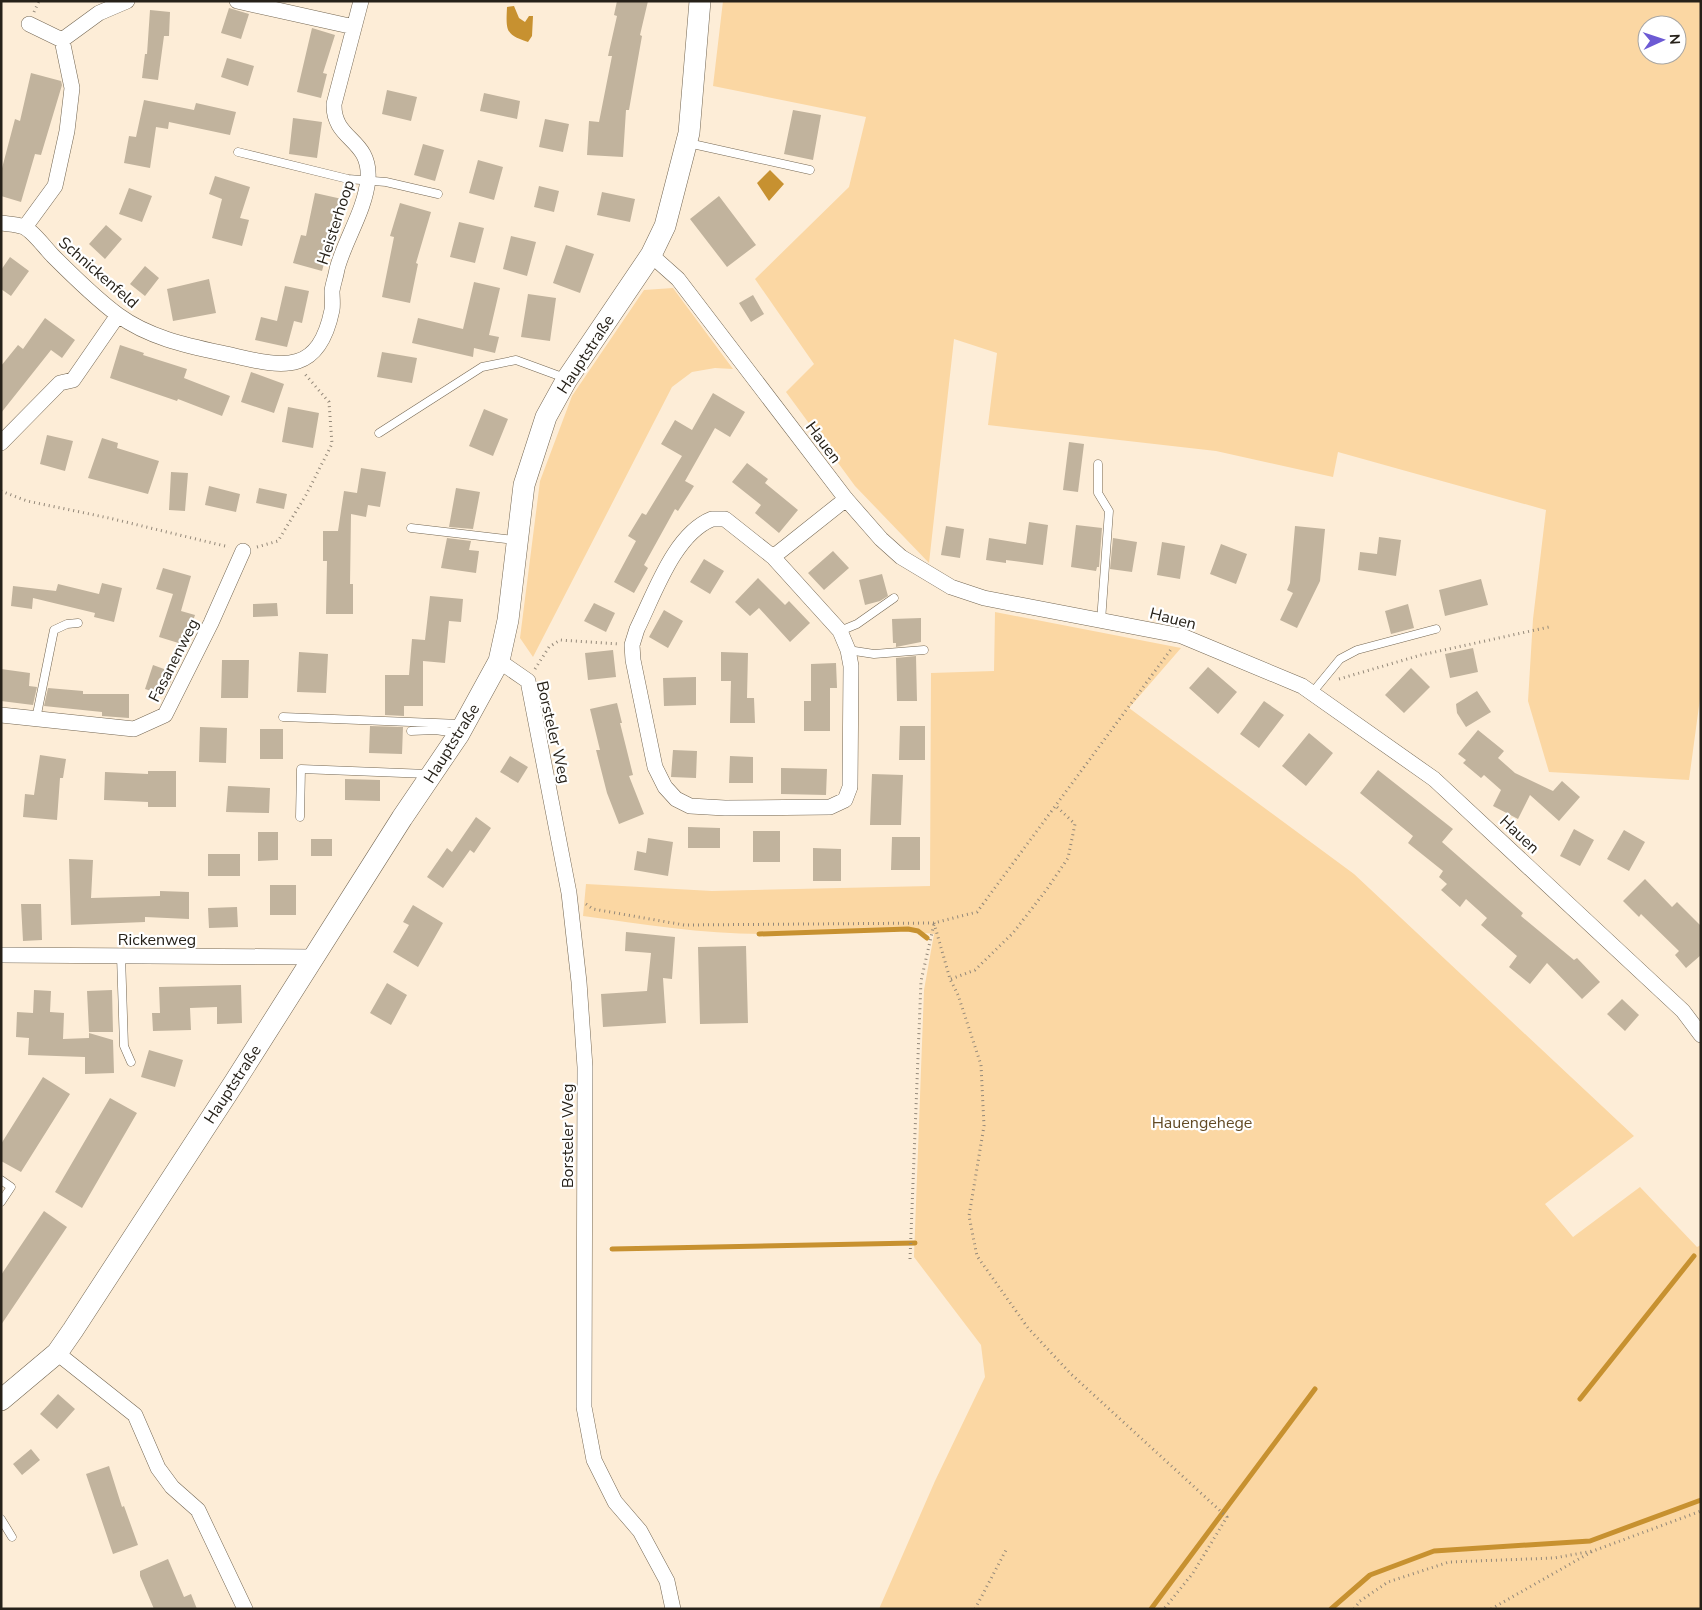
<svg xmlns="http://www.w3.org/2000/svg" width="1702" height="1610" font-family="'Nunito Sans',sans-serif">
	<rect width="100%" height="100%" fill="#fdedd7"/>
	<path fill="#fbd7a3" fill-rule="evenodd" d="M723,1H1701V691L1689,780L1549,772L1528,701L1533,619L1546,510L1338,452L1333,477L1216,451L988,425L997,353L954,339L929,563L855,486L786,392L814,364L755,279L849,187L866,117L713,86ZM1647,25H1677V55H1647Z
		M673,288L733,369L715,368L692,372L672,387L533,657L520,638L540,481L572,396L644,290Z
		M995,612L1181,648L1129,708L1354,874L1634,1136L1545,1204L1573,1237L1640,1187L1697,1247L1701,1245V1609H879L935,1481L985,1377L981,1345L914,1257L924,990L934,934C879,926 817,934 762,934C702,934 642,924 583,916L586,884L712,891L930,886L931,673L994,671Z"/>
	<path fill="#c79130" d="M514,6L519,18L525,22L529,16H533L532,36L528,42C505,35 506,30 507,7Z
		M770,170L784,184L769,201L757,183Z"/>
	<g fill="none" stroke-linecap="round" stroke-linejoin="round">
		<path stroke="#c79130" stroke-width="5" d="M759,934L908,929L918,931L927,938
			M612,1249L915,1243
			M1580,1399L1694,1256
			M1151,1609L1315,1389
			M1331,1609L1370,1575L1434,1551L1590,1541L1701,1500"/>
	</g>
	<path fill="#c1b39d" d="M617,1H648L640,35L642,36L634,81L629,110H626L623,157L587,155L589,121L599,122L612,56H608L617,16L614,15Z
		M229,8L249,14L241,39L221,33Z
		M150,10L170,12L169,36H164L158,80L142,78L145,54H147Z
		M312,28L335,35L323,73L327,74L321,98L297,92Z
		M227,58L254,66L248,86L221,77Z
		M31,73L61,81L62,85L41,155L35,154L21,202L1,196V172L15,119L20,121Z
		M387,90L417,97L411,121L382,114Z
		M484,93L520,101L517,119L480,111Z
		M144,100L194,110L196,103L236,112L230,135L169,122L168,129L156,127L150,168L124,163L129,136L136,137Z
		M793,110L821,115L813,160L784,154Z
		M293,118L322,122L317,158L289,154Z
		M545,119L569,124L563,152L539,147Z
		M423,144L444,150L435,181L414,175Z
		M478,160L503,167L494,200L469,193Z
		M215,176L250,187L240,218L249,220L242,246L212,238L222,199L209,194Z
		M539,186L559,191L554,212L534,207Z
		M129,188L152,196L142,222L119,214Z
		M602,192L635,199L630,222L597,215Z
		M315,193L342,199L322,271L293,263L301,235L306,236Z
		M719,196L756,245L727,267L690,219Z
		M400,203L431,212L416,263L418,264L410,303L382,297L394,237L390,236Z
		M459,222L484,228L475,263L450,257Z
		M106,225L122,239L105,259L89,244Z
		M511,236L536,242L527,276L503,269Z
		M566,245L594,254L580,293L553,283Z
		M10,257L29,271L11,296L1,289V270Z
		M145,266L159,278L145,296L130,284Z
		M209,279L216,313L173,321L167,289Z
		M474,282L500,288L489,335L499,337L495,353L474,348L473,357L412,343L418,318L463,329Z
		M285,286L309,291L302,323L294,321L287,347L255,340L261,317L277,321Z
		M528,294L556,298L550,341L521,337Z
		M753,295L764,314L751,322L739,303Z
		M45,318L75,340L62,358L51,350L1,413V366L18,345L23,349Z
		M120,345L144,353L143,355L187,369L184,378L230,396L222,416L178,399L177,401L110,378Z
		M382,352L417,358L412,383L377,377Z
		M251,372L284,384L274,413L241,402Z
		M713,393L745,412L730,437L715,428L685,481L694,486L678,511L675,509L644,565L648,568L634,593L614,582L636,541L628,536L642,513L646,515L682,456L661,444L675,420L692,430Z
		M288,407L319,413L313,448L282,442Z
		M484,409L508,419L493,456L469,446Z
		M47,435L73,441L65,471L40,464Z
		M102,438L118,443L117,448L159,461L148,494L88,478Z
		M1069,442L1084,444L1078,492L1063,490Z
		M747,463L768,479L765,483L798,510L779,533L755,513L761,505L732,482Z
		M361,468L386,472L380,507L368,505L366,517L351,514L350,584H353V614H326L327,561H323V531H338L344,491L357,493Z
		M171,472L188,473L185,511L169,510Z
		M209,486L240,494L236,512L205,505Z
		M259,488L287,494L284,509L256,503Z
		M456,488L480,492L473,529L449,527Z
		M1029,522L1048,525L1043,565L1006,560V563L986,560L989,538L1026,544Z
		M1076,525L1102,528L1099,567H1097L1096,571L1071,567Z
		M946,526L964,529L960,558L941,555Z
		M1295,526L1325,529L1320,581L1297,628L1280,620L1293,593L1287,590L1290,583Z
		M1379,537L1401,540L1396,576L1358,570L1360,552L1377,554Z
		M447,538L471,541L469,550L479,551L476,573L441,568Z
		M1113,538L1137,542L1132,572L1110,569Z
		M1162,542L1185,546L1180,579L1157,575Z
		M1221,544L1247,554L1236,584L1210,574Z
		M833,551L849,568L824,590L808,573Z
		M704,559L724,571L710,594L690,582Z
		M163,568L191,576L181,611L195,615L185,645L159,637L173,594L156,589Z
		M882,574L888,596L880,601L865,605L859,580Z
		M758,578L785,605L789,601L810,623L790,642L759,608L750,616L735,602Z
		M1481,579L1488,605L1445,616L1439,590Z
		M102,583L122,588L114,622L94,617L95,613L33,598L32,609L11,606L13,586L56,591L58,584L99,594Z
		M430,596L463,599L461,622L449,621L445,663L423,661V706H404V716L385,715V675H409L412,639L425,640Z
		M277,603L278,616L253,617V604Z
		M594,603L615,613L606,632L584,621Z
		M1408,604L1414,628L1391,634L1385,611Z
		M664,610L683,621L668,648L649,637Z
		M921,618V642L896,647V643H893L892,619Z
		M1473,648L1478,672L1450,678L1445,654Z
		M613,650L616,677L588,680L585,653Z
		M299,652L328,654L326,693L297,692Z
		M721,652L748,653L747,698H754L755,723H730L731,681H721Z
		M916,656L917,701H897L896,658Z
		M222,660H249L248,698H221Z
		M836,663L837,688H830V731H804V701H811V664Z
		M153,665L175,673L164,695L145,689Z
		M1208,667L1237,692L1218,714L1189,688Z
		M1411,668L1430,687L1404,713L1385,695Z
		M1,669L30,673L29,686L37,687L33,705L1,701Z
		M696,677V705L664,706L663,678Z
		M48,688L83,691V694H129V718L102,716V712L44,706Z
		M1477,691L1491,712L1466,727L1457,713L1456,704Z
		M1264,701L1284,715L1259,748L1240,734Z
		M617,703L622,723H620L633,775L629,776L644,814L619,824L607,793L596,750H600L590,709Z
		M370,726L403,727L402,754L369,753Z
		M900,726H925V760H899Z
		M200,727L227,728L226,763L199,762Z
		M260,729H283V759H260Z
		M1478,730L1504,751L1498,758L1515,773L1553,791L1562,781L1580,797L1559,821L1530,795L1518,819L1493,806L1501,790L1484,775L1481,778L1463,763L1466,760L1458,754Z
		M1309,733L1333,753L1306,786L1282,766Z
		M673,750L697,751L696,778L671,777Z
		M40,755L66,759L63,778H60L57,820L23,817L25,794L34,795Z
		M510,756L528,767L518,783L500,772Z
		M730,756L753,757V783H729Z
		M781,768L827,769L826,795L781,794Z
		M1378,770L1453,829L1442,842L1523,913L1521,916L1574,960L1577,958L1600,982L1582,999L1547,963L1530,984L1509,967L1517,956L1481,925L1487,918L1466,899L1460,907L1441,890L1447,884L1439,877L1443,871L1408,843L1413,836L1360,793Z
		M148,771H176V807H148V802L104,800L105,772L148,774Z
		M872,774L903,775L901,825H870Z
		M345,779L380,780V801L345,800Z
		M228,786L270,788L269,813L226,812Z
		M476,817L491,828L474,853L470,850L443,888L427,877L447,848L452,852Z
		M688,827L720,828V848H688Z
		M1574,829L1594,840L1580,866L1560,856Z
		M1624,830L1645,842L1629,871L1607,859Z
		M753,831H780V862H753Z
		M258,832H278V860L258,861Z
		M892,837H920V870H891Z
		M648,838L673,842L668,876L634,870L637,851L646,853Z
		M311,839H332V856H311Z
		M813,848L841,849V881H813Z
		M208,854H240V876H208Z
		M69,859L93,860L91,898L160,896V891L189,892V919L145,917V922L71,925Z
		M1645,879L1672,907L1677,902L1701,926V955L1686,968L1675,955L1679,951L1641,914L1639,917L1623,901Z
		M270,885H296V915H270Z
		M21,904H41L42,940L23,941Z
		M413,905L443,923L418,967L393,952L409,925L403,922Z
		M237,907L238,927L209,928L208,908Z
		M626,932L675,937L672,979L663,978L666,1023L603,1027L601,994L647,991L651,953L625,951Z
		M746,946L748,1023L700,1024L698,947Z
		M387,983L407,995L391,1025L370,1013Z
		M241,985L242,1023L217,1024V1007L190,1008L191,1030L153,1031L152,1013H160L159,987Z
		M34,990L51,991L50,1012L64,1013L63,1039L89,1038V1033L113,1040L114,1073L85,1074V1057L28,1055L29,1038L16,1037L17,1012L33,1013Z
		M112,990L113,1032H89L87,991Z
		M1622,999L1639,1015L1625,1031L1607,1014Z
		M149,1050L183,1060L175,1087L141,1077Z
		M43,1077L70,1094L21,1172L1,1161V1144Z
		M110,1098L137,1113L82,1208L55,1192Z
		M44,1211L67,1227L1,1325V1275Z
		M58,1394L75,1409L57,1429L40,1414Z
		M31,1449L40,1460L22,1475L13,1464Z
		M109,1466L122,1507L124,1506L138,1545L113,1554L86,1474Z
		M168,1559L184,1597L191,1594L197,1609H154L140,1576V1571Z"/>
	<g fill="none" stroke-linecap="round" stroke-linejoin="round">
		<defs>
			<path id="service" d="M688,143L810,170
				M238,152L348,179L386,182L438,194
				M379,433L482,367L516,360L565,378
				M1098,464V493L1109,511L1101,621
				M411,528L515,540
				M840,631L857,624L894,598
				M848,650L874,654L924,650
				M1312,693L1340,659L1357,650L1436,629
				M283,717L461,724
				M36,719L54,630L67,624L78,623
				M411,731L435,730L457,733
				M300,817L301,769L428,774
				M121,956L124,1046L131,1062
				M1,1180L11,1187L1,1202
				M1,1519L12,1537"/>
			<path id="minor" d="M237,1L354,27
				M62,40L99,13L127,1
				M1,223C8,224 17,224 24,227C34,232 45,248 53,256C73,276 95,298 118,315C152,340 195,347 235,356C286,368 319,373 332,310C333,304 332,297 332,291C333,284 336,276 337,269C345,239 365,211 368,179C371,138 333,141 334,104L361,1
				M25,227L55,186L67,131L72,88L62,40L29,24
				M651,255L678,279L846,499L881,539L901,557L951,587L984,598L1182,636L1302,686L1434,779L1683,1011L1701,1035
				M1,443L60,383L73,380L118,315
				M712,519H725L773,557L840,631L848,650L851,666L850,787L845,800L830,807L725,808L690,806L676,799L665,787L655,767L633,660L632,645L637,629C654,595 674,534 712,519Z
				M773,557L846,499
				M499,661L528,681L569,893L579,982L585,1067L584,1407L594,1460L615,1502L640,1531L667,1581L673,1609
				M1,715L134,729L165,715L211,623L243,551
				M1,955L313,957
				M57,1353L135,1415L158,1468L172,1487L198,1510L245,1609"/>
			<path id="secondary" d="M1,1400L57,1353L73,1330L234,1083L402,818L459,734L499,661L508,620L524,485L546,417L567,379L651,255L665,226L689,133L700,1"/>
		</defs>
		<use href="#service" stroke="#746753" stroke-width="9"/>
		<use href="#minor" stroke="#746753" stroke-width="16"/>
		<use href="#secondary" stroke="#746753" stroke-width="22"/>
		<path stroke="#938879" stroke-width="3" stroke-dasharray="1 4" stroke-linecap="butt" d="M34,12L39,1
			M1,491L27,501L109,518L229,547
			M257,547L278,541L306,495L332,444L329,402L304,373
			M535,669L549,647L560,640L619,644
			M1339,679L1421,655L1549,627
			M586,904L593,909L684,925L934,923L977,912L1172,648
			M934,923L950,979L958,995L981,1065L984,1126L969,1216L977,1256L1028,1328L1071,1374L1227,1517L1193,1573L1164,1609
			M951,979L975,970L1013,933L1047,889L1068,858L1075,824L1057,807
			M910,1259L921,981L934,924
			M975,1609L1006,1550
			M1354,1609L1360,1601L1388,1582L1449,1562L1554,1558L1593,1551
			M1491,1609L1593,1551L1701,1511"/>
		<use href="#service" stroke="#fff" stroke-width="8"/>
		<use href="#minor" stroke="#fff" stroke-width="15"/>
		<use href="#secondary" stroke="#fff" stroke-width="21"/>
	</g>
	<g text-anchor="middle" stroke-width="4.5" stroke-linejoin="round" paint-order="stroke">
		<g font-size="16" fill="#262119" stroke="#fff">
			<text transform="translate(335 222) rotate(-72)" y="6">Heisterhoop</text>
			<text transform="translate(99 272) rotate(41)" y="6">Schnickenfeld</text>
			<text transform="translate(585 354) rotate(-57)" y="6">Hauptstraße</text>
			<text transform="translate(824 442) rotate(53)" y="6">Hauen</text>
			<text transform="translate(1173 618) rotate(14)" y="6">Hauen</text>
			<text transform="translate(173 660) rotate(-63)" y="6">Fasanenweg</text>
			<text transform="translate(554 732) rotate(77)" y="6">Borsteler Weg</text>
			<text transform="translate(451 743) rotate(-58)" y="6">Hauptstraße</text>
			<text transform="translate(1520 834) rotate(43)" y="6">Hauen</text>
			<text x="157" y="945">Rickenweg</text>
			<text transform="translate(232 1084) rotate(-57)" y="6">Hauptstraße</text>
			<text transform="translate(567 1136) rotate(-90)" y="6">Borsteler Weg</text>
		</g>
		<g font-size="16" fill="#624a24" stroke="#fff">
			<text x="1202" y="1128">Hauengehege</text>
		</g>
	</g>
	<rect width="1702" height="1610" fill="none" stroke="#262119" stroke-width="5"/>
	<g transform="translate(1662 40) rotate(87)"><circle r="24" fill="#ffffff" stroke="#a8a6a3"/>
	<path d="M0-4L9 19L0 12L-9 19Z" fill="#6c5ad4"/>
	<text y="-8" font-size="14" font-weight="bold" text-anchor="middle" fill="#262119">N</text>
	</g>
</svg>
